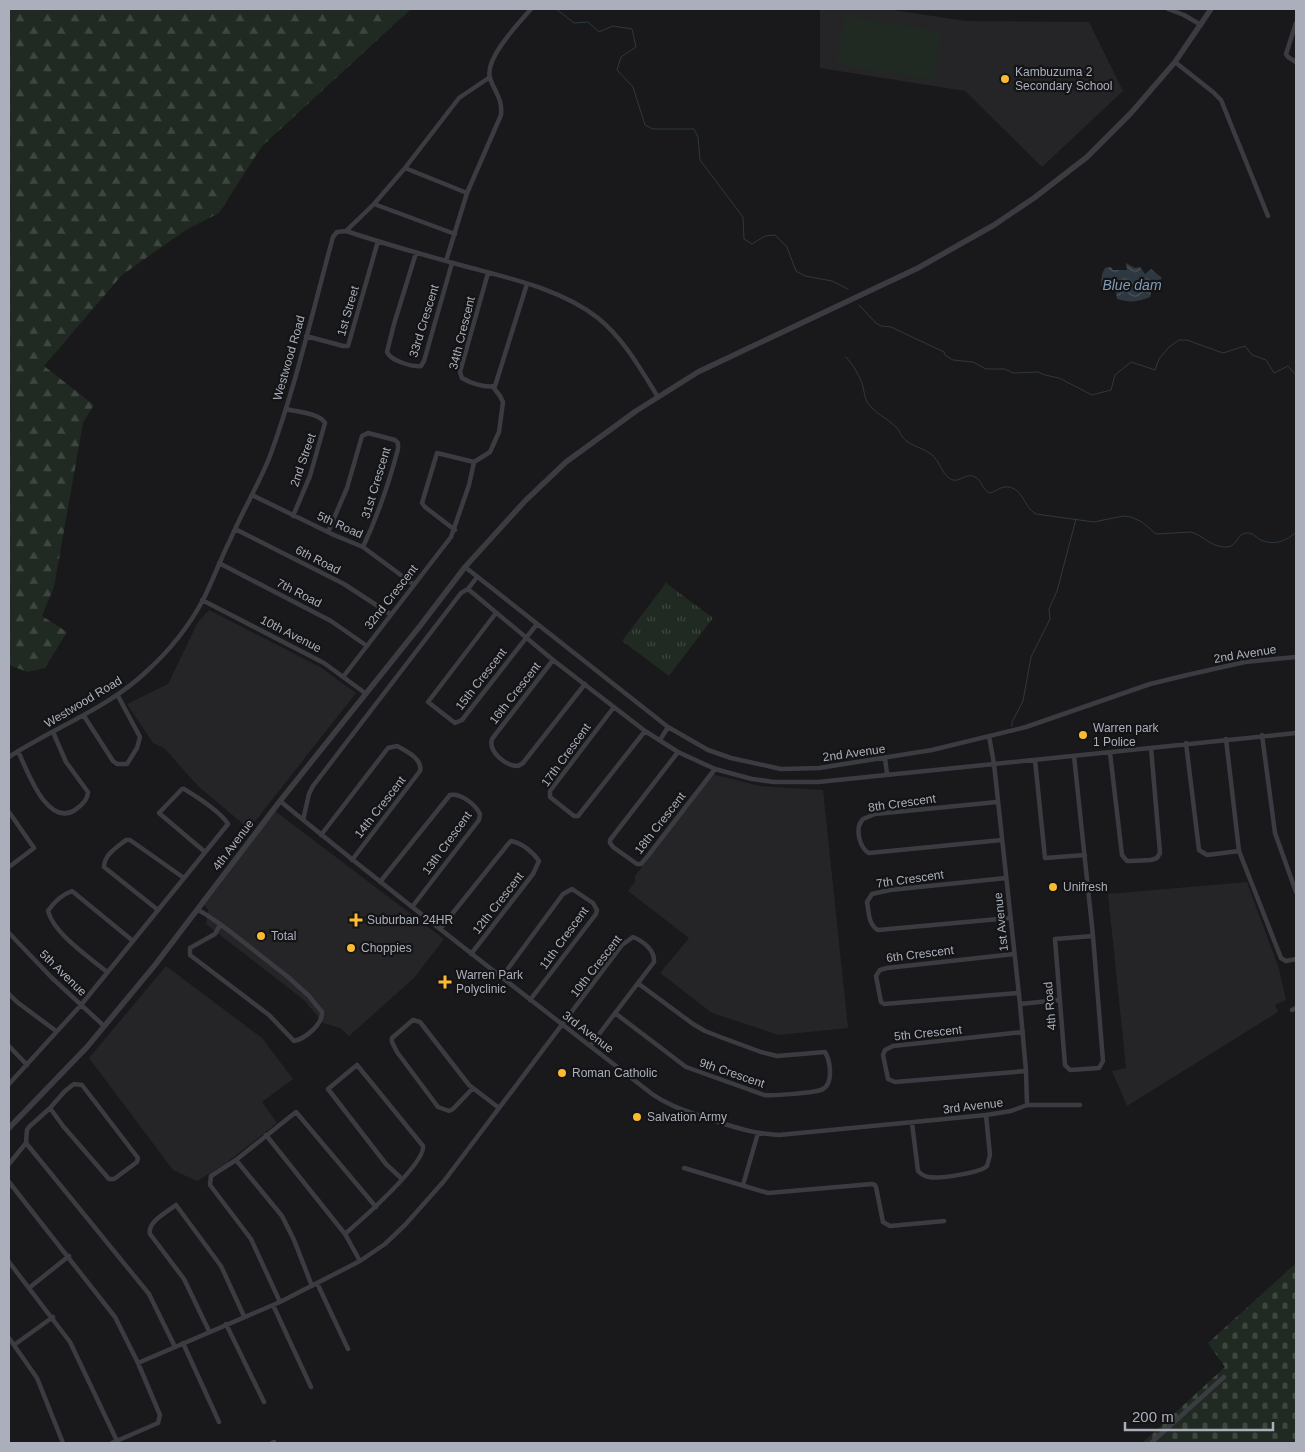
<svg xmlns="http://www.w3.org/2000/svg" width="1305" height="1452" font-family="Arial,sans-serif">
	<defs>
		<pattern id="grass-tufts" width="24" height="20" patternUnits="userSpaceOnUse" patternTransform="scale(1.25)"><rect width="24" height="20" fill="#202922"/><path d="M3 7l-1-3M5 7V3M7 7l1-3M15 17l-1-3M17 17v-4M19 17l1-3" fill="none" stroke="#3e4640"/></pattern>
		<pattern id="forest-firs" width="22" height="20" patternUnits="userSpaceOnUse" patternTransform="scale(1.25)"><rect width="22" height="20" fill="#202922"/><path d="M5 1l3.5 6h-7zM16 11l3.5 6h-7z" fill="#3e4640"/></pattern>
		<pattern id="cemetery-stones" width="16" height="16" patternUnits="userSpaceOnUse" patternTransform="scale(1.25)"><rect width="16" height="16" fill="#202922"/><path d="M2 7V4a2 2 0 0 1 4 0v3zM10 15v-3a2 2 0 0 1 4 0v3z" fill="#3e4640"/></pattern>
		<pattern id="water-waves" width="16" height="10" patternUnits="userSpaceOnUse" patternTransform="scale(1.25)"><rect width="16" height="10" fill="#2e3840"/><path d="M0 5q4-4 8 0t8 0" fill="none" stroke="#4a525a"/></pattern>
	</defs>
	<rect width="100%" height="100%" fill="#19191b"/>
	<path fill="#252528" d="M820,9H886L966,21L1089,22L1123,91L1042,167L965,91L820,68Z
		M209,610L320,667L356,693L249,829L198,786L164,748L153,743L127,704L168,684L198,622Z
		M712,774L760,786L823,790L848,1028L779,1035L712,1013L660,973L689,938L628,891L635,882V876Z
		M275,811L444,939L414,978L349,1036L340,1028L323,1023L304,1000L206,924L208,910L204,905Z
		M1247,882L1279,969L1286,1000L1275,1005L1278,1012L1127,1106L1112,1071L1126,1068L1108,894Z
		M166,966L262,1038L293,1079L262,1102L277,1123L225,1164L197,1181L173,1170L89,1058Z"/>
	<path fill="url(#grass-tufts)" d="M666,583L713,618L669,676L622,641Z"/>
	<path fill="url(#forest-firs)" d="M9,9H411L262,146L219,213L186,230L122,275L44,366L94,405L83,423L54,587L42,616L67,632L45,668L28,672L9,665Z"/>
	<path fill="url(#cemetery-stones)" d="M1296,1263V1443H1142L1225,1367L1208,1343Z"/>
	<path fill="#202922" d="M844,16L941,31L934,80L836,65Z"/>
	<path fill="url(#water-waves)" d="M1126,263L1135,268L1140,267L1145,274L1151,269L1162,278L1152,288L1150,297C1138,302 1130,303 1117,299L1116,292L1101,286L1102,274L1105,268L1111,267L1113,270H1127Z"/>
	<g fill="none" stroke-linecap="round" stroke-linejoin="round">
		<path stroke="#2e3840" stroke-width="1" d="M556,9L574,23L588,22L599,32L613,26L632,29L636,47L621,57L617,70L633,87L645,125L653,129H694L698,137L700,160L743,217L744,239L752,244L765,236L775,235L787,247L796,271L805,276L832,281L848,289
			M859,305L876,323L881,326L891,327L944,352L945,355L953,360L973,362L986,369H1005L1013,373L1038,372L1045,375L1059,378L1092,395L1111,390L1115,375L1131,362L1155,370L1159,359L1169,347L1179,340H1187L1223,353L1245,346L1252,355L1266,360L1274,373L1288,366L1296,375
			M846,357C853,365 858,373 862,383C864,389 864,396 867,402C874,413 887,418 896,427C901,432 901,438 908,442C915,447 925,449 931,454C940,460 942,477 953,480C961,482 967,472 975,477C982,480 982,490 990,493C995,492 999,488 1004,487C1023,485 1023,507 1036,514L1094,522L1123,516L1131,517L1142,522L1156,534L1191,532C1204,536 1212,548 1227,547C1237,547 1237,532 1248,533C1254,533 1256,538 1261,540C1274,546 1287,541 1296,532
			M1012,726V722L1023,701L1031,657L1050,619L1049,609L1057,591L1076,519"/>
		<path stroke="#3b3c42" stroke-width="4.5" d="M1168,9L1184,15L1201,25
			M1296,23L1286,54L1288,57L1296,62
			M1175,62L1213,92L1221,100L1268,216
			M405,168L467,193
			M374,204L455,234
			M346,231L374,204L405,168L459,98L490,77
			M416,253L394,324L387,352C391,361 412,367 421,366L424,361L452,263
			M446,261L467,193L501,115C503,99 494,91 490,78C484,59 519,23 531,9
			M488,273L460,372L462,378C470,383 485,388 495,386L527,284
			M306,336L343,346H348L378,241
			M286,409C297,412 319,413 325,423L310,476L293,516
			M474,462L490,452L499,432L503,402L500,396L493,387
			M252,495L334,535L363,547L413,584
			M235,529L344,584L390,614
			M328,532L347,488L362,436L368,433L395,440L398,443V449C389,483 378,515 363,547
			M219,563L331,621L367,646
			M465,567L668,727L708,750L731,758L781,769L819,768L932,750L1026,727L1150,684L1187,675L1245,662L1296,657
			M468,589L477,577
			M202,600L324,663L365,693
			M496,613L428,702L455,723L462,720L537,624
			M553,660L492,739C488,752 506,766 518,766L523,763L585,684
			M343,677L451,537L469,485L474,462L437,453L422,503L425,507L455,530
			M614,707L550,791V797L574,816H578L645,731
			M84,716L113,761L117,764H127L137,748L140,737L118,696
			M1262,735L1275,833L1296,892
			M989,736L994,764L1020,1004L1026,1071L1027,1105
			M1226,739L1239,851L1281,958L1286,961L1296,959
			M660,740L668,727
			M1186,743L1199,850L1207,855L1239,851
			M18,751C27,770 47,828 75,810C81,806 88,800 88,792L66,762L53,732
			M678,752L610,840V843L613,847L637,864H641L647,857L715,769
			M1110,753L1122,855L1127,861H1130L1151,860L1157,858L1160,853L1151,748
			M1074,756L1093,936L1103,1061L1099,1068L1070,1070L1065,1065L1055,939L1093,936
			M9,757C55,727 107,709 147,671C169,651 189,626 203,600C213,580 221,558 231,538C243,510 259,484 270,456C296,385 313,310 333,237L337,232L346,231C385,244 424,255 464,266C509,278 561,289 598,318C624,339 641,370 658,397
			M885,758L887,774
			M1035,760L1045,858L1085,855
			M280,801C402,901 527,997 652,1094C669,1106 687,1111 706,1118C731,1126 753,1134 779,1135L986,1115L1011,1111L1027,1105H1080
			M997,802L875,814L863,819C862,820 859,825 859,826C857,835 861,849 869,853L1002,840
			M9,812L34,848L9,867
			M303,820L309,794L313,786L461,593L468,589L553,660L645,731L678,752L715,769L752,779L774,782H818L1296,733
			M321,835L388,748L397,746C406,751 423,759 420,771L352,860
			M1006,878L890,890L872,894L867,902C869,912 868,924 878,930L1010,918
			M380,882L450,795C461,793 475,804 480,814L479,820L412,907
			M158,910L104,867C104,855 117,847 126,840H130L184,878
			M198,910C210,916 221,925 232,933L288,977L309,996L322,1012C323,1024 305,1039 294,1041L269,1015L190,955V948L215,934L220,925
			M440,929L509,843L511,841C522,843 533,852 539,861L533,874L471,954
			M9,933L52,978L104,1026
			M1014,954L887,968L880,970L876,976L881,1002L884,1004L1018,993
			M107,972C89,957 54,934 48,911C54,902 61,895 72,891L133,941
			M501,978L563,894L572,889L593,903L597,910L596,914L530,1000
			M9,994L17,1002L56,1031
			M1020,1004L1059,1000
			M1292,1010L1296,1008
			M615,1013L686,1067L764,1095C773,1096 816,1093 823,1089C834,1083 830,1060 825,1052L777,1056L761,1052L723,1038L705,1031L693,1024L639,984
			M1023,1032L893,1046L885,1050L883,1055L888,1079L895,1082L1026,1071
			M9,1046L27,1065
			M9,1084L81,1005L228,824C220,811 197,797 184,789H182L159,813L205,852
			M473,1088L453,1109L449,1111L438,1107L397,1052L392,1042V1038L413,1020L420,1022L469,1085L499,1108
			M912,1123L918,1171C921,1174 924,1177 929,1177C939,1179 980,1173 987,1166L990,1155L986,1115
			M266,1135L345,1234L360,1261
			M26,1143L27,1130L29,1127L50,1108L63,1126L109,1179H114L137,1162L138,1158L82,1085L74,1084L65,1091L50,1108
			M236,1160L282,1216L294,1240L312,1286
			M9,1164L26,1143L149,1294L175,1347
			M684,1168L768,1193L872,1184L875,1185L876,1187L883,1222L890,1226L944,1221
			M9,1182L115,1317L138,1363L160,1415L158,1423L112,1443
			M743,1185L758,1133
			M345,1234C360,1221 426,1163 423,1146L357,1065L328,1089L386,1164L402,1179
			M9,1262L70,1342L117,1441
			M317,1283L348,1349
			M29,1288L69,1256
			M280,1302L251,1239L210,1185L211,1176L236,1160L296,1112L376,1207
			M273,1305L311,1387
			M226,1324L264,1402
			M209,1331L184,1279L150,1234C147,1222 167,1212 176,1205L221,1266L244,1316
			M9,1338L37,1378L63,1443
			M183,1343L219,1422
			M14,1345L53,1317
			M138,1363L280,1302L360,1261L385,1244L405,1225L444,1181L622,945L633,937C643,941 655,950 654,962L590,1046
			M272,1443L274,1442
			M1151,1443L1224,1377"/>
		<path stroke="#3b3c42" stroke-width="5.5" d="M9,1128L87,1047L155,965L280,801L420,626L465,567L525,501L566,462L636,411L698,372L918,268L994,225L1034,198L1087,157L1131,113L1175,62L1211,9"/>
	</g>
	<g fill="#faba31" stroke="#141416" stroke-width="2">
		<circle cx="1005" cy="79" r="5"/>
		<circle cx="1083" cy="735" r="5"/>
		<circle cx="1053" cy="887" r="5"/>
		<path d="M353.5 912.5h5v5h5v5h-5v5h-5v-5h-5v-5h5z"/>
		<circle cx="261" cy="936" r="5"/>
		<circle cx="351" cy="948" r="5"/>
		<path d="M442.5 974.5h5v5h5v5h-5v5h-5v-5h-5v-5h5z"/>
		<circle cx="562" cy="1073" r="5"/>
		<circle cx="637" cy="1117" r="5"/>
	</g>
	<g text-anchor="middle" stroke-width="4.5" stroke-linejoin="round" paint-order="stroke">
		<g font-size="12" fill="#aaafbb" stroke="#141416" text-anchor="start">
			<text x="1015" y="76">Kambuzuma 2<tspan x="1015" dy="14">Secondary School</tspan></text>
			<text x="1093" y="732">Warren park<tspan x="1093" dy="14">1 Police</tspan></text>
			<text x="1063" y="891">Unifresh</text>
			<text x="367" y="924">Suburban 24HR</text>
			<text x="271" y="940">Total</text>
			<text x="361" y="952">Choppies</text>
			<text x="456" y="979">Warren Park<tspan x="456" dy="14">Polyclinic</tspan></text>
			<text x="572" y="1077">Roman Catholic</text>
			<text x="647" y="1121">Salvation Army</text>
		</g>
		<g font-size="12" fill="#aaafbb" stroke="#141416">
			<text transform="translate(348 311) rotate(-74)" y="4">1st Street</text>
			<text transform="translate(424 321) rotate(-73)" y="4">33rd Crescent</text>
			<text transform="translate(462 333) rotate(-76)" y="4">34th Crescent</text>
			<text transform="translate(289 358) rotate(-74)" y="4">Westwood Road</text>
			<text transform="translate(303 460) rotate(-71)" y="4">2nd Street</text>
			<text transform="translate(376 483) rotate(-73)" y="4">31st Crescent</text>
			<text transform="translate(340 525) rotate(24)" y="4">5th Road</text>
			<text transform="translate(318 560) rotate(27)" y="4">6th Road</text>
			<text transform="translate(299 593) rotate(27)" y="4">7th Road</text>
			<text transform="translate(391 597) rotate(-52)" y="4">32nd Crescent</text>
			<text transform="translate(291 634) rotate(27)" y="4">10th Avenue</text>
			<text transform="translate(1245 654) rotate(-9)" y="4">2nd Avenue</text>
			<text transform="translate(481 679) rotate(-52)" y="4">15th Crescent</text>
			<text transform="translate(515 693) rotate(-52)" y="4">16th Crescent</text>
			<text transform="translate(83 702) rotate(-31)" y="4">Westwood Road</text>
			<text transform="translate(854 753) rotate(-8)" y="4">2nd Avenue</text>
			<text transform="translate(566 755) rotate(-54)" y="4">17th Crescent</text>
			<text transform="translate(902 803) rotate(-8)" y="4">8th Crescent</text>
			<text transform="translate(380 807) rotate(-52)" y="4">14th Crescent</text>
			<text transform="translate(660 823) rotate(-52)" y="4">18th Crescent</text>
			<text transform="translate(447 843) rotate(-54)" y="4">13th Crescent</text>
			<text transform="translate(233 845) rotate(-53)" y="4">4th Avenue</text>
			<text transform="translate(910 879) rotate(-8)" y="4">7th Crescent</text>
			<text transform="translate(498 903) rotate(-52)" y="4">12th Crescent</text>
			<text transform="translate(1001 922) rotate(-96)" y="4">1st Avenue</text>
			<text transform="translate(564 938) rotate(-54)" y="4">11th Crescent</text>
			<text transform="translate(920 954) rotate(-7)" y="4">6th Crescent</text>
			<text transform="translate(596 966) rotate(-52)" y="4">10th Crescent</text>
			<text transform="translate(63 973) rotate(44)" y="4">5th Avenue</text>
			<text transform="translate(1050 1006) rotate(-95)" y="4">4th Road</text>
			<text transform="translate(588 1032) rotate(37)" y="4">3rd Avenue</text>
			<text transform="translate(928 1033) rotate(-6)" y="4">5th Crescent</text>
			<text transform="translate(732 1073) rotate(19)" y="4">9th Crescent</text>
			<text transform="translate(973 1106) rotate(-7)" y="4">3rd Avenue</text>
		</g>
		<g font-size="14" font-style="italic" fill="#809db7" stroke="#141416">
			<text x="1132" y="290">Blue dam</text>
		</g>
	</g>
	<rect width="1305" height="1452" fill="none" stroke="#aaafbb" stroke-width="20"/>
	<path d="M1125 1422v8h148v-8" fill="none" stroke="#aaafbb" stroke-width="2.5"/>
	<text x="1132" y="1422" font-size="15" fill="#aaafbb" stroke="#141416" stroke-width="4" paint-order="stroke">200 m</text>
</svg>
